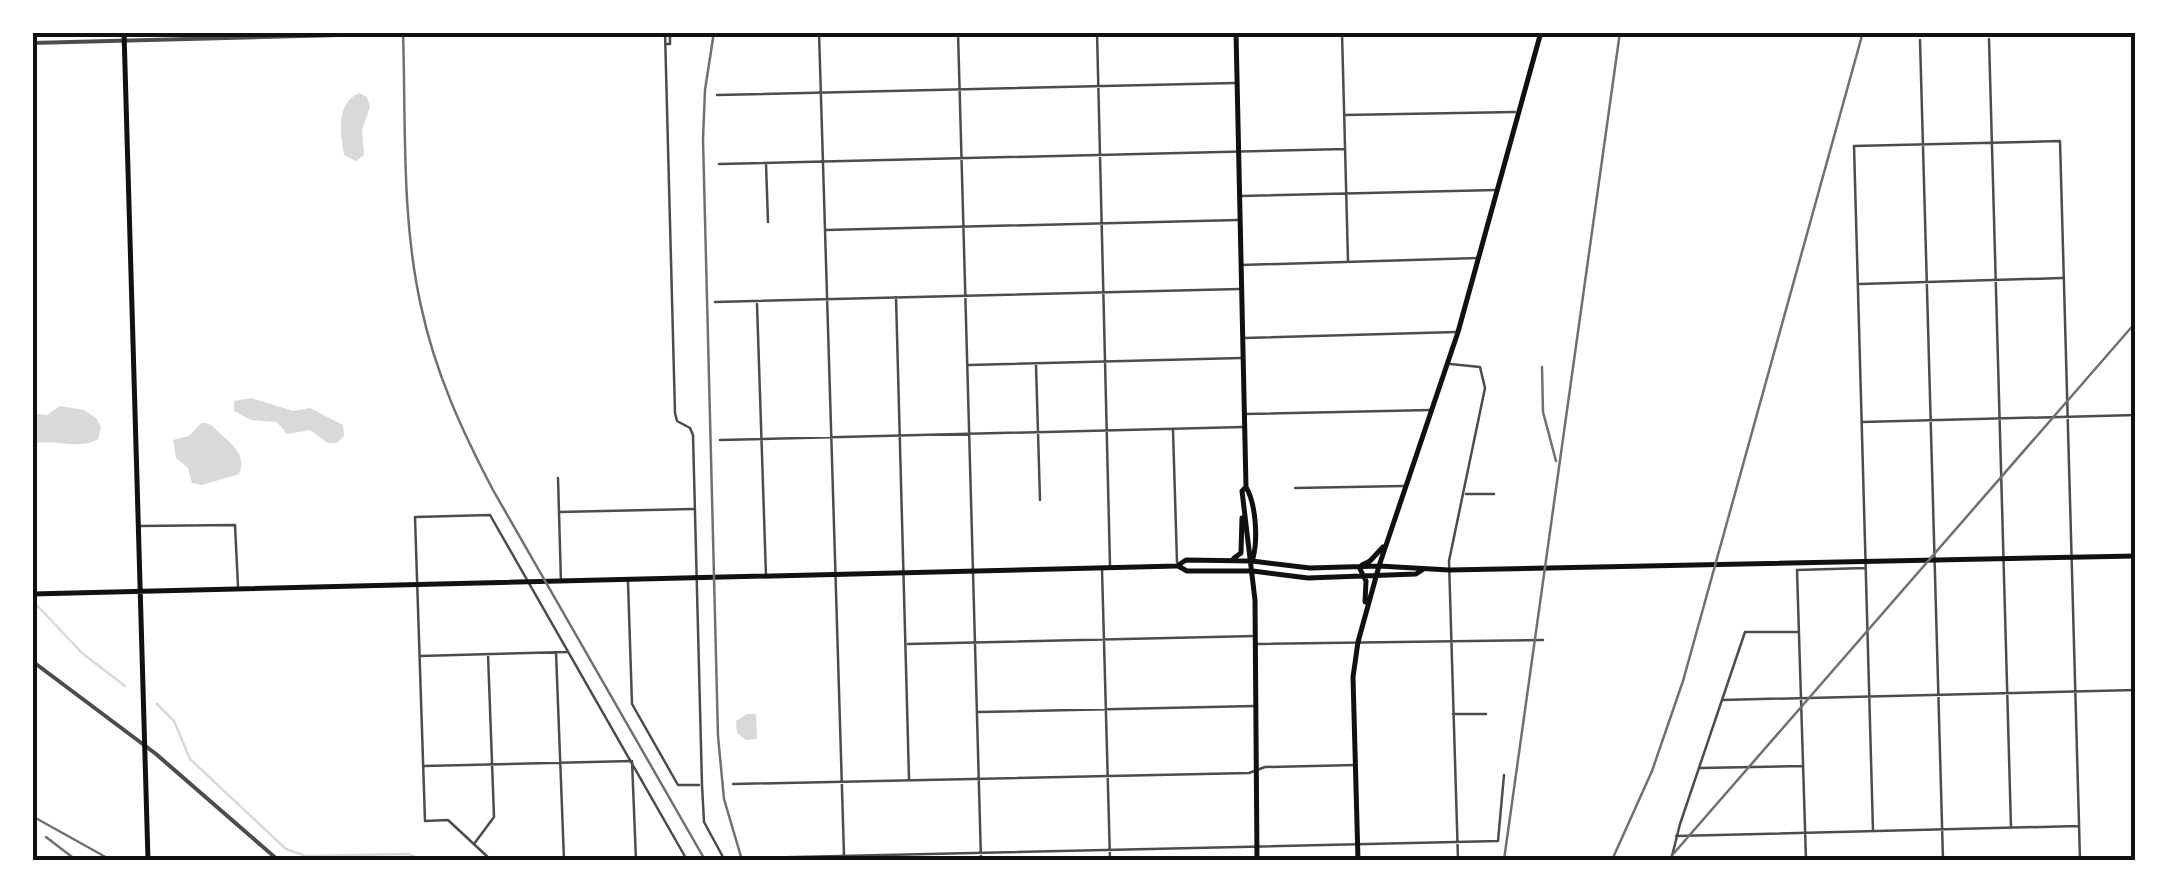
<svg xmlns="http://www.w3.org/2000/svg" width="2168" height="893" font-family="Helvetica,sans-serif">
	<rect width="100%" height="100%" fill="#fff"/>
	<path fill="#d9d9d9" d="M359,93L367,97L370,107L362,130L364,155L356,161L344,155C340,134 336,103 359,93Z
		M251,398L293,411L310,408L343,425L344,436L337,443H328L310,430L287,434L277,422L251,420L234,411V401Z
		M60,406L84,410L96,418L101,427L98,439C77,451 55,438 33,444V413L47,415Z
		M201,423C214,423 213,428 223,436C235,447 246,456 239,474L202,485L192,483L188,468L176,458L173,440L189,436Z
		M747,714H756L757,739L746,740L737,733L736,721Z"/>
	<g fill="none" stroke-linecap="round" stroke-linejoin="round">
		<path stroke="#d9d9d9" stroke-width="2.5" d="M32,600L82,653L125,686
			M157,704L174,721L190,759L286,849L306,856L408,854L423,860"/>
		<path stroke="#4c4c4c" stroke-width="2.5" d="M665,32L675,413L677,421L690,428L693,435L702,785L704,822L723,857
			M819,32L844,855
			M958,32L981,860
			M1097,32L1110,566
			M1342,32L1348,261
			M1989,39L2011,828
			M1920,40L1943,860
			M667,44H670V32
			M717,95L1235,83
			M1344,115L1515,112
			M719,164L1345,149
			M766,164L768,222
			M1240,196L1496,190
			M826,230L1238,220
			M1241,265L1478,258
			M1860,284L2062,278
			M896,297L909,779
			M715,302L1239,289
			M757,304L766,576
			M2134,336L2136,380
			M1244,338L1456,332
			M1450,364L1480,367L1485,388L1449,561L1458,860
			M969,365L1241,358
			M1036,365L1040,500
			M1244,414L1431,410
			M1862,422L2136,415
			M1173,430L1177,562
			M720,440L1243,427
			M558,478L561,582
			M1295,488L1404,486
			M1466,494H1494
			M559,512L693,509
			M139,526L235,525L238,586
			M1102,569L1110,860
			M628,582L632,704L678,785H699
			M908,644L1255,636
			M1256,644L1543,640
			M556,652L564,860
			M420,656L567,652
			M1722,700L2136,690
			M978,712L1255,706
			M1453,714H1486
			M424,766L632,761L636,860
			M1700,768L1802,766
			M733,784L1249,773L1265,767L1356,765
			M1873,831L1854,146L2060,141L2080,860
			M1676,836L2078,826
			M474,844L494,817L488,654
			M491,860L448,820L425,821L415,517L490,515L687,860
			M668,860L1498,841L1504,775
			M1671,860L1680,824L1745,632H1797
			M1806,860L1797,570L1865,568"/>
		<path stroke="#4c4c4c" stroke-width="4" d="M32,43L454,32
			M32,661L156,754L278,860"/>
		<path stroke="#111" stroke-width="5" d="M124,32L148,860
			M1236,32L1246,487L1242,491L1255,600L1257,860
			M1246,487C1256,504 1258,539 1253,558
			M1234,558L1241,553L1242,518
			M1362,565L1370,561L1383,547
			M1178,566L1187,571H1253L1308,578L1416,574L1422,570
			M1359,567L1366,581L1365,602
			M32,594L1177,566L1186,560L1252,561L1310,568L1379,566L1449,570L2136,556
			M1358,860L1353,677L1358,642L1379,566L1458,332L1541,32"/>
		<path stroke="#707070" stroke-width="2.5" d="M403,32C406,123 401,217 421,306C435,372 462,431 493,490L705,860
			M714,32L705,90L703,139L718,736L724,799L742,860
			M1542,367L1543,412L1556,461
			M32,816L111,860
			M46,837L76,860
			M1504,860L1620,32
			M1612,860L1652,771L1683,681L1863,32
			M1668,860L2136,322"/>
	</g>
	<rect width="2168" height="893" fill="none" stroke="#ffffff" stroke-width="70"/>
	<rect x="35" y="35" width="2098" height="823" fill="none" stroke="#111" stroke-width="4"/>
</svg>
